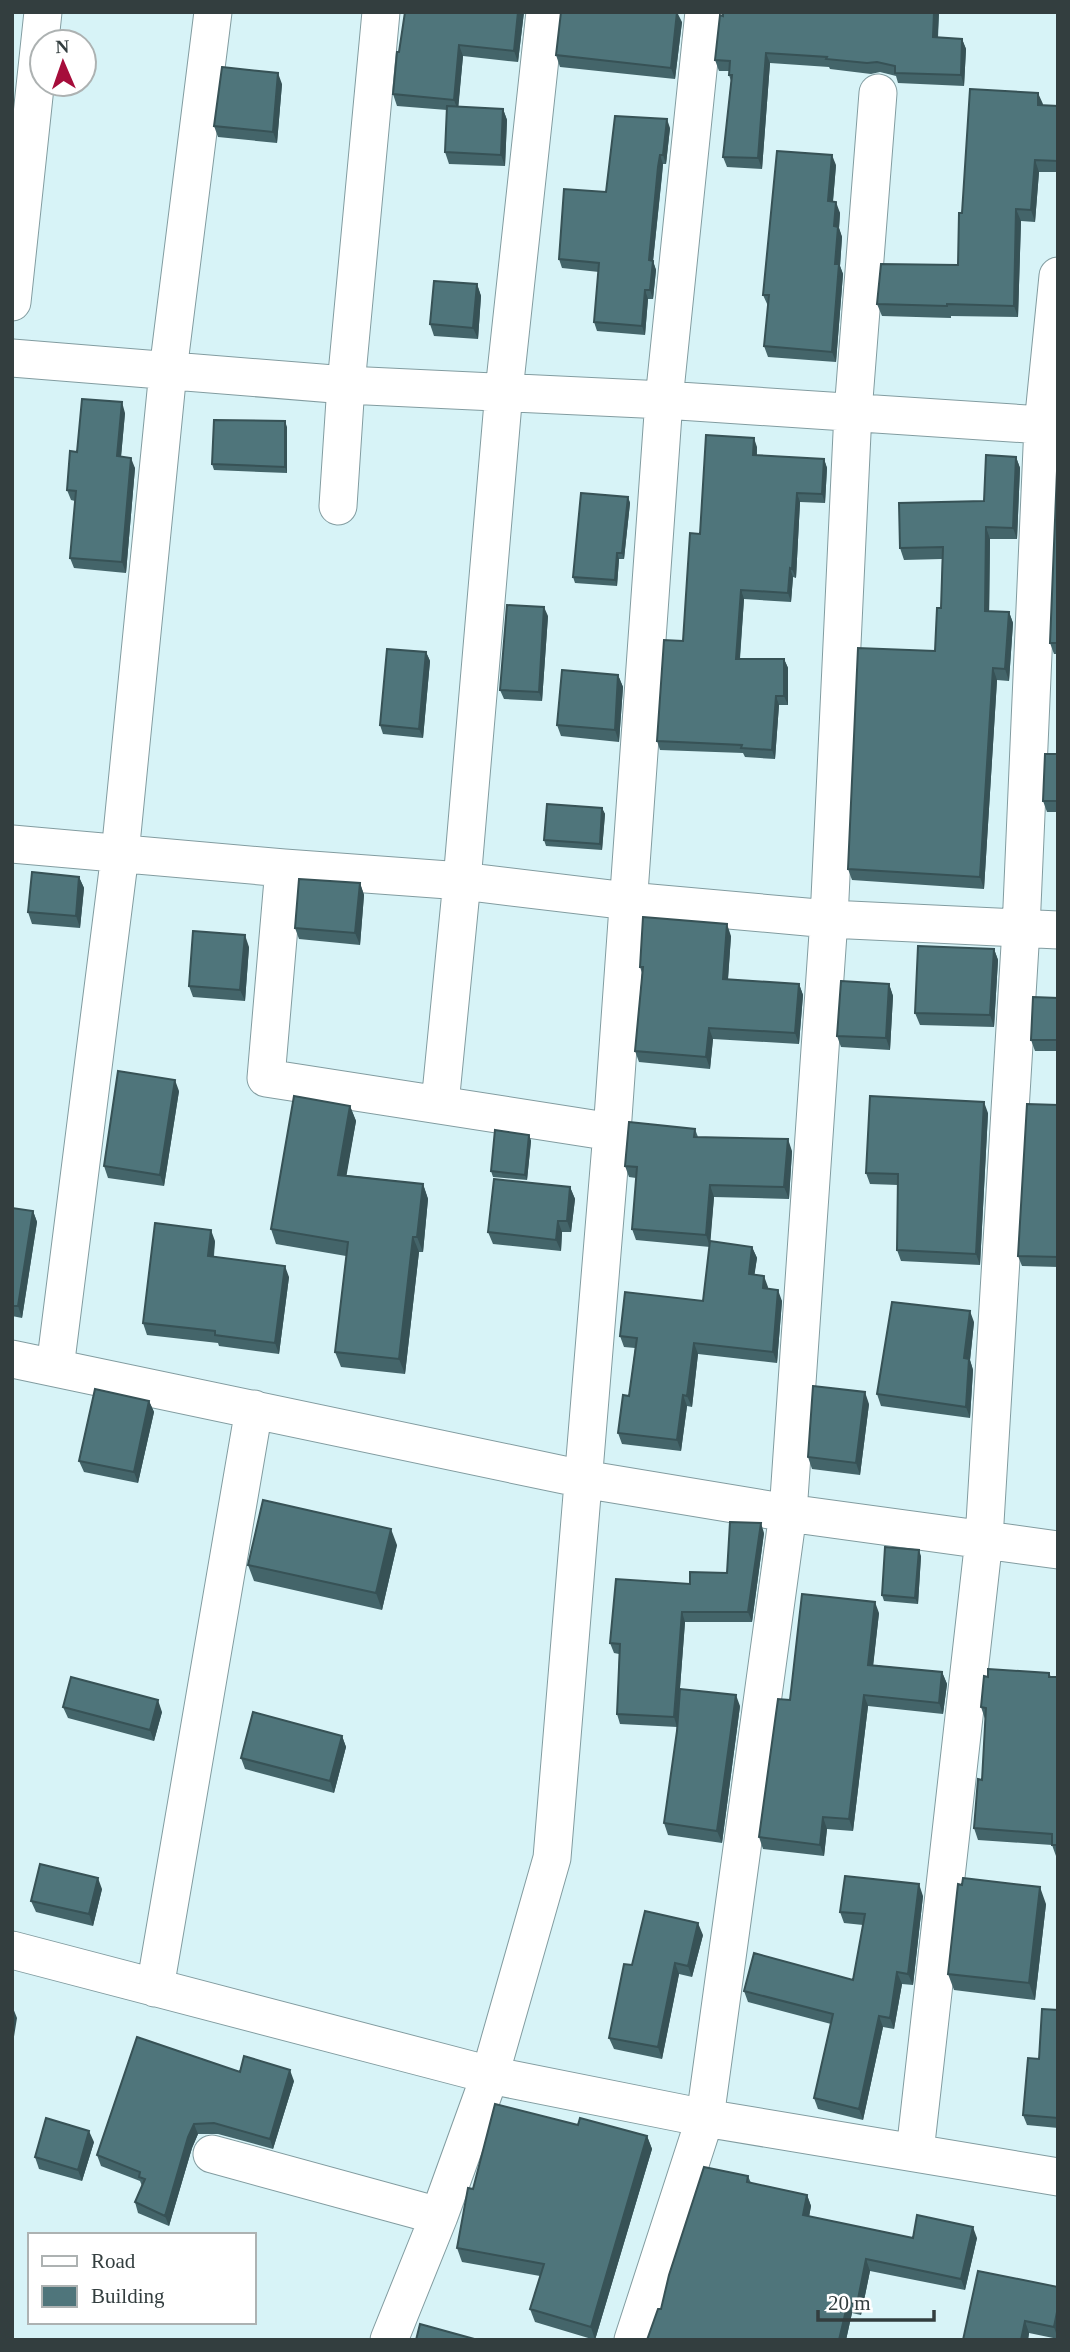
<svg xmlns="http://www.w3.org/2000/svg" width="1070" height="2352" font-family="'Times New Roman',serif">
	<rect width="100%" height="100%" fill="#d7f3f7"/>
	<g fill="none" stroke-linecap="round" stroke-linejoin="round">
		<defs>
			<path id="minor" d="M12,302L43,12
				M12,358L346,385L664,400L1058,426
				M338,506L346,385L381,12
				M12,844L284,868L462,881L628,901L829,919L1058,930
				M284,868L266,1078L612,1132
				M440,1104L462,881L504,391L545,12
				M12,1359L583,1479L788,1513L1058,1550
				M55,1368L120,854L168,371L213,12
				M12,1950L490,2075L705,2118L1058,2177
				M155,1988L254,1409
				M915,2152L984,1539L1021,929L1043,425L1058,276
				M212,2154L439,2216
				M389,2340L439,2216L490,2075L552,1858L612,1132L664,400L704,12
				M633,2340L705,2118L788,1513L829,919L853,412L878,93"/>
		</defs>
		<use href="#minor" stroke="#829ca0" stroke-width="39"/>
		<use href="#minor" stroke="#fff" stroke-width="37"/>
	</g>
	<path fill="#44656a" d="M405,12H524L518,62L463,56L458,107L503,109L507,120L505,166L449,164L445,152L447,110L397,106L393,94Z
		M723,12H939L938,38L962,39L966,49L964,86L898,83L896,76L880,72L871,74L830,69L829,67L770,63L762,169L727,167L723,157L731,81L729,75V71H719L715,60Z
		M682,22L675,79L560,67L556,55Z
		M282,84L277,143L218,137L214,126Z
		M1043,104L1042,106H1058V172H1039L1035,222L1021,221L1018,317L951,316V318L882,316L877,304L958,265L962,213Z
		M670,128L666,164H663L662,176L653,261L656,270L653,299H648L645,335L597,331L594,322L599,272L562,268L559,259L606,192Z
		M836,165L833,201L840,213L839,228L842,237L840,266L843,274L836,362L768,357L764,346L768,306L763,295Z
		M477,284L481,296L478,339L434,336L430,324Z
		M125,413L121,457L135,468L126,573L74,568L70,558L75,501L71,500L67,490L77,452Z
		M287,427V473L214,470L212,464Z
		M757,447V455L824,459L827,468L825,503L800,502L796,578L793,577L791,602L744,599L740,659H784L788,668V705H779L775,759L745,757L743,753L660,750L657,741L683,641L700,534Z
		M1016,457L1020,468L1017,539H990L989,611L1009,612L1013,623L1009,681L997,680L984,889L852,880L848,869L935,651L941,608L942,559L904,560L900,548L984,501Z
		M1058,471V654H1054L1050,643Z
		M628,497L630,503L624,559H619L617,586L575,583L573,577Z
		M548,616L542,701L504,699L500,690Z
		M426,652L430,661L423,738L383,734L380,725Z
		M618,675L623,687L619,742L561,736L557,725Z
		M1058,754V812H1047L1043,801Z
		M602,808L605,814L602,850L546,846L544,840Z
		M79,877L84,888L80,928L32,924L28,912Z
		M360,883L364,895L360,945L299,939L295,928Z
		M731,936L728,980L799,984L803,995L799,1044L713,1039L710,1069L639,1062L635,1051L642,973L640,967Z
		M249,947L245,1001L193,997L189,986Z
		M994,949L998,960L994,1027L920,1025L915,1013Z
		M889,984L893,996L890,1050L841,1047L837,1036Z
		M1058,998V1051H1035L1031,1040Z
		M179,1091L164,1186L108,1178L104,1166Z
		M1058,1105V1267L1022,1266L1018,1256Z
		M350,1106L356,1121L346,1175L423,1184L428,1199L423,1252H419L405,1374L341,1367L335,1352L346,1256L276,1244L271,1229Z
		M988,1113L980,1265L901,1261L897,1250L898,1185L870,1184L866,1173Z
		M695,1129L698,1137L792,1151L789,1199L714,1197L710,1241L752,1247L757,1258L754,1275L782,1301L777,1363L698,1354L692,1407L687,1406L681,1451L622,1444L618,1433L629,1396L635,1348L624,1347L620,1336L703,1301L710,1247L636,1240L632,1229L636,1178L629,1177L625,1166Z
		M529,1135L531,1141L527,1180L493,1177L491,1171Z
		M570,1187L575,1199L571,1232H562L561,1251L493,1244L488,1232Z
		M12,1208L33,1211L37,1222L22,1318L12,1316Z
		M215,1241L214,1256L289,1277L279,1354L219,1346L218,1343L147,1335L143,1323Z
		M974,1322L970,1360L973,1370L970,1418L881,1406L877,1394Z
		M149,1401L154,1412L138,1483L84,1472L79,1461Z
		M869,1404L860,1475L812,1469L808,1457Z
		M764,1533L752,1622H685L677,1727L620,1724L617,1714L619,1654L614,1653L610,1643L690,1584L727,1573Z
		M397,1545L382,1610L254,1581L248,1565Z
		M921,1556L918,1604L884,1601L882,1595Z
		M879,1613L873,1665L942,1672L947,1684L943,1714L868,1706L853,1831L827,1829L824,1856L763,1849L759,1837L790,1700Z
		M1049,1673L1051,1677H1058V1856H1056L1052,1845L978,1840L974,1828L982,1780L985,1719L981,1707Z
		M740,1706L722,1843L668,1835L664,1823Z
		M63,1707L162,1712L154,1741L68,1718Z
		M342,1736L346,1747L334,1793L245,1769L241,1758Z
		M102,1889L93,1926L36,1912L31,1901Z
		M923,1896L913,1985L902,1984L894,2029L883,2027L863,2120L818,2109L814,2098L831,2024L748,2002L744,1991L853,1980L863,1925L844,1923L840,1912Z
		M1046,1904L1035,2000L954,1990L948,1974Z
		M703,1935L692,1977L679,1974L662,2059L614,2049L609,2038L632,1965Z
		M1058,2010V2128L1027,2125L1023,2115L1039,2059Z
		M240,2072L294,2081L273,2149L218,2134H198L192,2148L169,2226L138,2213L135,2202L142,2186L140,2181L101,2166L97,2155Z
		M578,2125L647,2136L652,2149L595,2340L535,2322L530,2309L540,2276L462,2262L457,2248L473,2189Z
		M94,2142L82,2181L39,2169L35,2157Z
		M748,2176L751,2183L807,2195L811,2206L809,2217L913,2238H977L965,2290L870,2271L861,2315L852,2313L846,2340H647L661,2309Z
		M1058,2287V2339L1029,2333L1028,2340H963Z"/>
	<path fill="#375256" d="M518,12H524L518,62L514,51Z
		M677,12L682,22L675,79L671,68Z
		M934,12H939L937,48L933,37Z
		M962,39L966,49L964,86L961,75Z
		M459,45L463,56L458,111L454,100Z
		M766,53L770,63L762,169L758,158Z
		M278,73L282,84L277,143L273,132Z
		M1038,93L1043,104L1042,117L1038,105Z
		M503,109L507,120L505,166L501,155Z
		M667,119L670,128L666,164L663,155Z
		M660,155L663,164L653,261L656,270L653,299L650,290L649,260Z
		M832,155L836,165L832,212L828,201Z
		M1035,160L1039,172L1035,222L1031,210Z
		M836,202L840,213L839,228L842,237L840,266L843,274L836,362L832,352L835,264L834,226Z
		M1016,209L1021,221L1018,317L1014,306Z
		M477,284L481,296L478,339L473,328Z
		M645,290L648,299L645,335L642,326Z
		M122,402L125,413L120,467L117,456Z
		M285,421L287,427V473L285,467Z
		M754,438L757,447L756,463L753,455Z
		M1016,457L1020,468L1017,539L1013,528Z
		M131,458L135,468L126,573L122,562Z
		M824,459L827,468L825,503L822,494Z
		M797,493L800,502L796,578L792,569Z
		M628,497L630,503L624,559L622,553Z
		M986,527L990,539L989,622L985,611Z
		M617,553L619,559L617,586L615,580Z
		M790,568L793,577L791,602L788,593Z
		M741,590L744,599L739,668L736,659Z
		M544,607L548,616L542,701L539,692Z
		M1009,612L1013,623L1009,681L1005,669Z
		M426,652L430,661L423,738L419,729Z
		M784,659L788,668V705L784,696Z
		M993,668L997,680L984,889L980,877Z
		M618,675L623,687L619,742L615,730Z
		M776,696L779,705L775,759L772,750Z
		M602,808L605,814L602,850L600,844Z
		M79,877L84,888L80,928L76,916Z
		M360,883L364,895L360,945L355,933Z
		M727,924L731,936L727,991L723,979Z
		M245,935L249,947L245,1001L240,990Z
		M994,949L998,960L994,1027L990,1015Z
		M799,984L803,995L799,1044L795,1033Z
		M889,984L893,996L890,1050L886,1038Z
		M709,1028L713,1039L710,1069L706,1057Z
		M175,1080L179,1091L164,1186L160,1175Z
		M984,1102L988,1113L980,1265L976,1254Z
		M350,1106L356,1121L344,1190L338,1175Z
		M529,1135L531,1141L527,1180L525,1175Z
		M788,1139L792,1151L789,1199L784,1187Z
		M423,1184L428,1199L423,1252L417,1237Z
		M710,1185L714,1197L710,1247L706,1235Z
		M570,1187L575,1199L571,1232L567,1221Z
		M33,1211L37,1222L22,1318L18,1306Z
		M558,1221L562,1232L561,1251L556,1240Z
		M211,1230L215,1241L212,1267L208,1256Z
		M413,1237L419,1252L405,1374L399,1359Z
		M752,1247L757,1258L753,1285L749,1274Z
		M285,1266L289,1277L279,1354L275,1343Z
		M764,1276L768,1287L767,1299L763,1288Z
		M778,1290L782,1301L777,1363L773,1352Z
		M970,1311L974,1322L970,1360L973,1370L970,1418L966,1407L964,1358Z
		M694,1343L698,1354L692,1407L687,1396Z
		M865,1392L869,1404L860,1475L856,1463Z
		M683,1395L687,1406L681,1451L677,1440Z
		M149,1401L154,1412L138,1483L134,1472Z
		M761,1523L764,1533L752,1622L748,1612Z
		M391,1529L397,1545L382,1610L376,1593Z
		M919,1550L921,1556L918,1604L915,1598Z
		M875,1602L879,1613L872,1676L868,1665Z
		M682,1612L685,1622L677,1727L674,1717Z
		M942,1672L947,1684L943,1714L939,1703Z
		M736,1695L740,1706L722,1843L717,1831Z
		M864,1695L868,1706L853,1831L849,1819Z
		M158,1700L162,1712L154,1741L150,1730Z
		M342,1736L346,1747L334,1793L330,1781Z
		M823,1817L827,1829L824,1856L820,1845Z
		M98,1878L102,1889L93,1926L89,1914Z
		M919,1884L923,1896L913,1985L908,1974Z
		M1040,1887L1046,1904L1035,2000L1029,1983Z
		M698,1923L703,1935L692,1977L688,1966Z
		M675,1963L679,1974L662,2059L658,2047Z
		M897,1972L902,1984L894,2029L890,2018Z
		M13,2008L17,2018L12,2049V2015Z
		M879,2016L883,2027L863,2120L859,2109Z
		M290,2070L294,2081L273,2149L270,2139Z
		M194,2124L198,2134L192,2148L169,2226L165,2216L188,2137Z
		M89,2131L94,2142L82,2181L78,2170Z
		M647,2136L652,2149L595,2340L591,2327Z
		M807,2195L811,2206L807,2227L803,2215Z
		M973,2227L977,2238L965,2290L961,2279Z
		M866,2259L870,2271L861,2315L857,2304Z
		M848,2302L852,2313L846,2340H839Z
		M1058,2307V2339L1054,2327Z
		M1025,2321L1029,2333L1028,2340H1021Z"/>
	<path fill="#4f757b" stroke="#375256" stroke-width="2" d="M405,12H518L514,51L459,45L454,100L393,94L397,52H399Z
		M561,12H677L671,68L556,55Z
		M723,12H934L933,37L962,39L961,75L895,73V66L877,62L867,63L826,59L827,57L766,53L758,158L723,157L732,75H729L730,61L715,60L720,15L723,16Z
		M222,67L278,73L273,132L214,126Z
		M970,89L1038,93V105L1058,106V161L1035,160L1031,210L1016,209L1014,306L947,304V306L877,304L881,264L958,265L959,213H962Z
		M447,106L503,109L501,155L445,152Z
		M615,116L667,119L663,155H660L658,167L649,260L653,261L650,290H645L642,326L594,322L599,263L559,259L564,189L606,192Z
		M777,151L832,155L828,201L836,202L834,226L838,227L835,264H839L832,352L764,346L769,295H763Z
		M434,281L477,284L473,328L430,324Z
		M82,399L122,402L117,456L131,458L122,562L70,558L76,491L67,490L70,451L77,452Z
		M214,420L285,421V467L212,464Z
		M706,435L754,438L753,455L824,459L822,494L797,493L792,569L790,568L788,593L741,590L736,659H784V696H776L772,750L741,748L742,745L657,741L664,640L683,641L690,533L700,534Z
		M986,455L1016,457L1013,528L986,527L985,611L1009,612L1005,669L993,668L980,877L848,869L858,648L935,651L937,608H941L943,547L900,548L899,503L984,501Z
		M1057,471H1058V643H1050Z
		M581,493L628,497L622,553H617L615,580L573,577Z
		M507,605L544,607L539,692L500,690Z
		M387,649L426,652L419,729L380,725Z
		M562,670L618,675L615,730L557,725Z
		M1045,754H1058V801H1043Z
		M547,804L602,808L600,844L544,840Z
		M32,872L79,877L76,916L28,912Z
		M299,879L360,883L355,933L295,928Z
		M643,917L727,924L723,979L799,984L795,1033L709,1028L706,1057L635,1051L643,967H640Z
		M193,931L245,935L240,990L189,986Z
		M918,946L994,949L990,1015L915,1013Z
		M841,981L889,984L886,1038L837,1036Z
		M1033,997L1058,998V1040H1031Z
		M118,1071L175,1080L160,1175L104,1166Z
		M294,1096L350,1106L338,1175L423,1184L417,1237H413L399,1359L335,1352L348,1242L271,1229Z
		M870,1096L984,1102L976,1254L897,1250L898,1174L866,1173Z
		M1027,1104L1058,1105V1257L1018,1256Z
		M629,1122L695,1129L694,1137L788,1139L784,1187L710,1185L706,1235L632,1229L637,1167L625,1166Z
		M495,1130L529,1135L525,1175L491,1171Z
		M494,1179L570,1187L567,1221H558L556,1240L488,1232Z
		M12,1208L33,1211L18,1306H12Z
		M155,1223L211,1230L208,1256L285,1266L275,1343L215,1335V1331L143,1323Z
		M710,1241L752,1247L749,1274L764,1276L763,1288L778,1290L773,1352L694,1343L687,1396L683,1395L677,1440L618,1433L623,1395L629,1396L637,1338L620,1336L625,1292L703,1301Z
		M892,1302L970,1311L964,1358L969,1359L966,1407L877,1394Z
		M813,1386L865,1392L856,1463L808,1457Z
		M95,1389L149,1401L134,1472L79,1461Z
		M263,1500L391,1529L376,1593L248,1565Z
		M730,1522L761,1523L748,1612H682L674,1717L617,1714L620,1644L610,1643L616,1579L690,1584V1572L727,1573Z
		M885,1547L919,1550L915,1598L882,1595Z
		M802,1594L875,1602L868,1665L942,1672L939,1703L864,1695L849,1819L823,1817L820,1845L759,1837L778,1699L790,1700Z
		M988,1669L1049,1673V1677H1058V1845H1052V1834L974,1828L978,1779L982,1780L986,1708L981,1707L984,1676L988,1677Z
		M71,1677L158,1700L150,1730L63,1707Z
		M680,1689L736,1695L717,1831L664,1823L677,1731Z
		M253,1712L342,1736L330,1781L241,1758Z
		M40,1864L98,1878L89,1914L31,1901Z
		M845,1876L919,1884L908,1974L897,1972L890,2018L879,2016L859,2109L814,2098L833,2014L744,1991L754,1953L853,1980L865,1914L840,1912Z
		M963,1878L1040,1887L1029,1983L948,1974L958,1884L962,1885Z
		M645,1911L698,1923L688,1966L675,1963L658,2047L609,2038L624,1964L632,1965Z
		M1042,2009L1058,2010V2118L1023,2115L1028,2058L1039,2059Z
		M137,2037L240,2072L244,2056L290,2070L270,2139L214,2123L194,2124L188,2137L165,2216L135,2202L145,2179L139,2177L140,2172L97,2155Z
		M495,2104L578,2125L580,2118L647,2136L591,2327L530,2309L544,2264L457,2248L468,2188L473,2189Z
		M46,2118L89,2131L78,2170L35,2157Z
		M704,2167L748,2176L747,2182L807,2195L803,2215L913,2238L917,2215L973,2227L961,2279L866,2259L857,2304L848,2302L839,2340H647L658,2309H661L669,2275Z
		M978,2271L1058,2287V2307L1054,2327L1025,2321L1021,2340H963Z
		M420,2324L478,2340H416Z"/>
	<rect width="1070" height="2352" fill="none" stroke="#333e3f" stroke-width="28"/>
	<rect x="28" y="2233" width="228" height="91" fill="#ffffff" stroke="#adb2b2" stroke-width="2"/>
	<rect x="42" y="2256" width="35" height="10" fill="#ffffff" stroke="#adb2b2" stroke-width="2"/>
	<text x="91" y="2268" font-size="21" fill="#333e3f">Road</text>
	<rect x="42" y="2286" width="35" height="21" fill="#4f757b" stroke="#adb2b2" stroke-width="2"/>
	<text x="91" y="2303" font-size="21" fill="#333e3f">Building</text>
	<g transform="translate(63 63) rotate(358)"><circle r="33" fill="#ffffff" stroke="#adb2b2" stroke-width="2"/>
	<path d="M0-5L12 26L0 18L-12 26Z" fill="#a60d3b"/>
	<text y="-10" font-size="19" font-weight="bold" text-anchor="middle" fill="#333e3f">N</text>
	</g>
	<path d="M818 2310v10h116v-10" fill="none" stroke="#333e3f" stroke-width="3.5"/>
	<text x="828" y="2310" font-size="21" fill="#333e3f" stroke="#ffffff" stroke-width="5" paint-order="stroke">20 m</text>
</svg>
